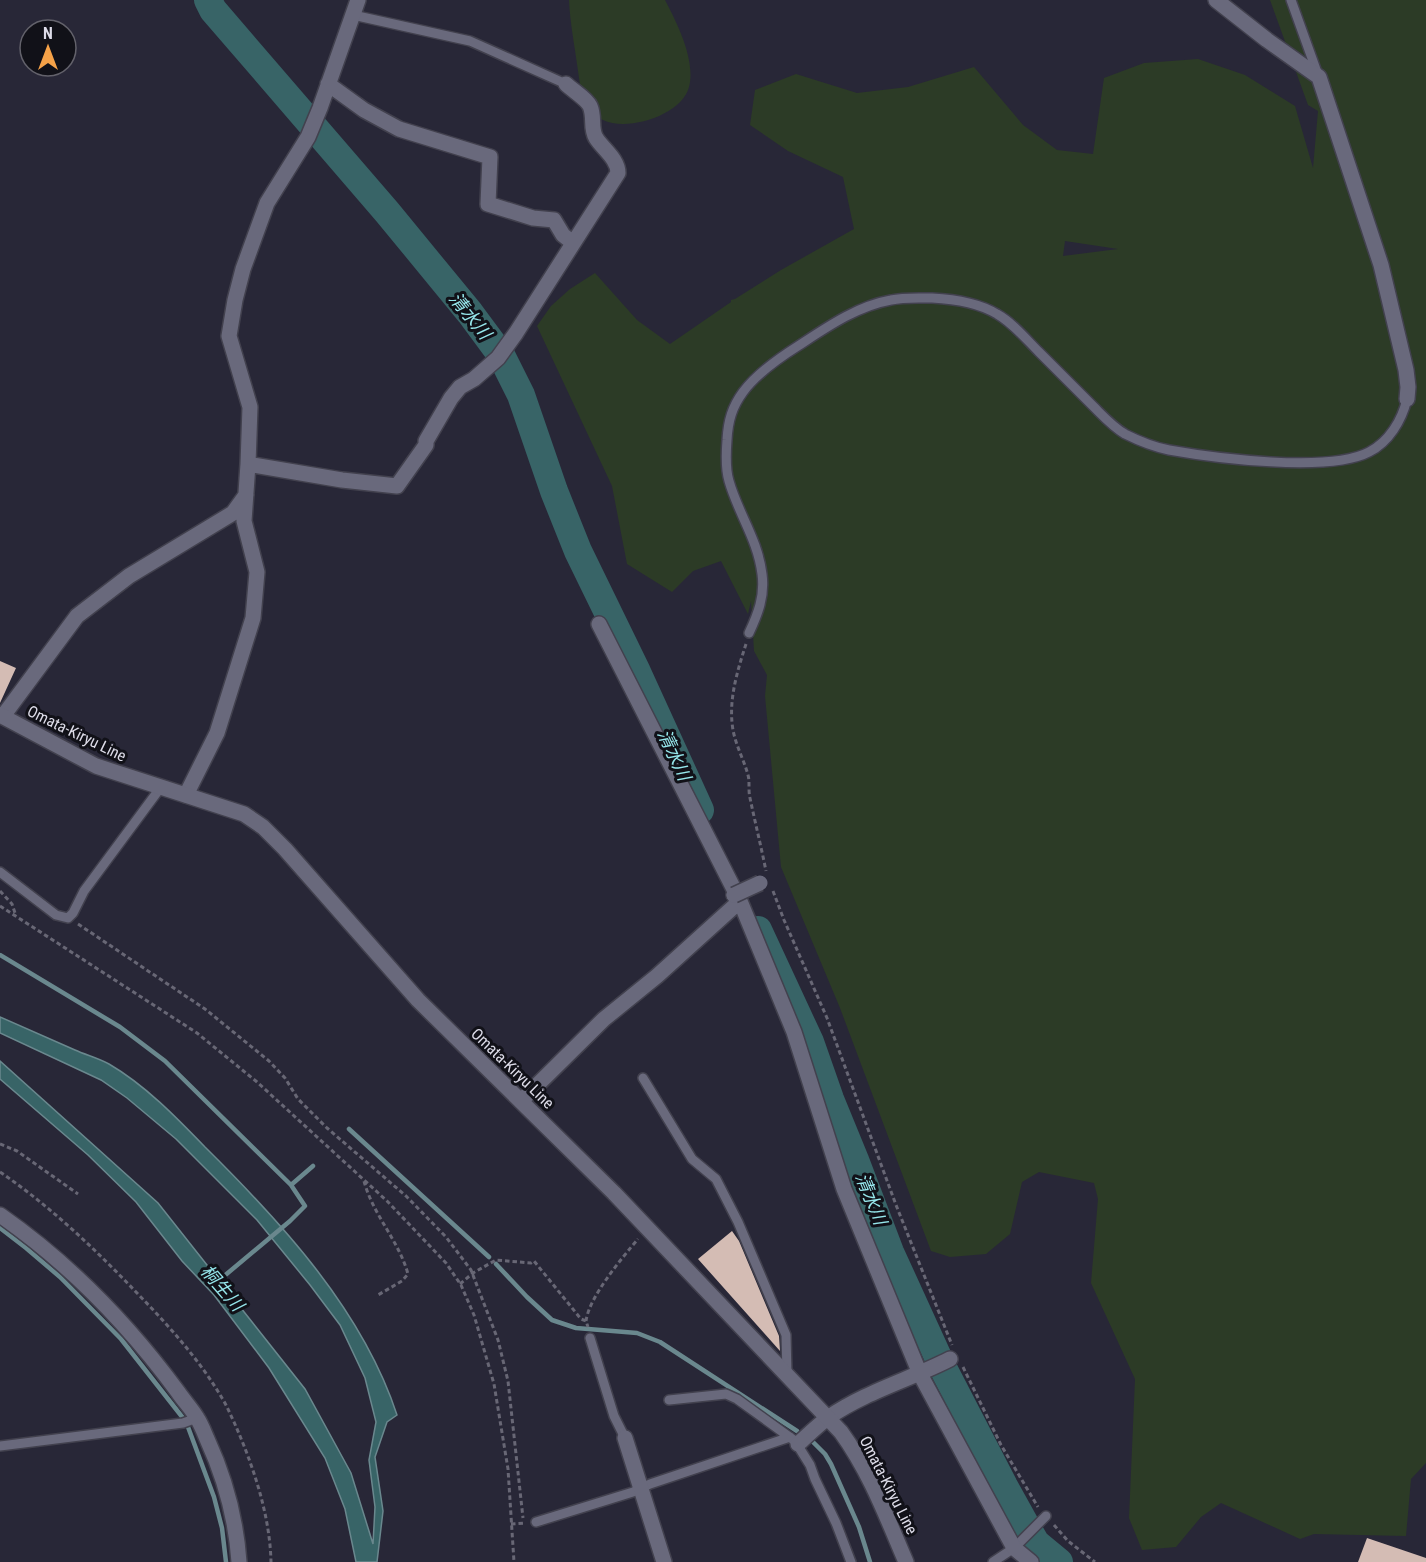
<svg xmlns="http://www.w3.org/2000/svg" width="1426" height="1562" font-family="'Roboto Condensed','Noto Sans JP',sans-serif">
	<rect width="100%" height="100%" fill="#282737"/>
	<path fill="#2c3b26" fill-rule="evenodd" d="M569,0H665C677,23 696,60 689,87C682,115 628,132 603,120C597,117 590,109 587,104C580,93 579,76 577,64C574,42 570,22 569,0Z
		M1270,0H1426V1463L1411,1479L1406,1536L1314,1534L1300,1539L1221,1503L1201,1517L1176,1547L1142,1550L1129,1518L1135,1379L1091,1283L1098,1199L1094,1183L1039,1172L1022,1182L1010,1234L986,1254L950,1257L931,1251L840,1008L781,867L765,696L767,675L754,651L751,601L748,614L721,561L693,571L672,592L627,564L612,486L537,326L551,306L570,289L595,273L637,320L670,344L731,302V300L735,299L781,270L854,229L843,177L788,151L750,125L755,90L796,74L857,93L908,87L974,67L1023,125L1057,150L1093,154L1104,78L1144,63L1198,59L1245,75L1295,106L1313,168L1318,111L1308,105ZM1065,241L1118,249L1063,256Z"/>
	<path fill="#386467" stroke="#6a888e" stroke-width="1.5" d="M0,1017C25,1028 50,1039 75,1050C86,1055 98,1058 109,1064C145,1085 176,1117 205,1147C282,1223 363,1311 397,1415L387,1422L375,1457L383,1511L377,1562H356L345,1509L325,1458L269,1368L214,1295L182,1261L136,1202L88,1155L0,1079V1061L158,1203L305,1389L351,1473L373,1544L375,1507L369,1460L376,1422L365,1378L340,1325L310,1285L257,1220L176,1139L127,1098L101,1080L0,1033Z"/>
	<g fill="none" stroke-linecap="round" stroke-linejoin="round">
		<path stroke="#6a888e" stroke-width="4.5" d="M0,955L120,1027L165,1061L291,1185L313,1166
			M349,1129L489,1257
			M0,1228L26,1248L60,1277L121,1339L183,1418L188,1427L214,1497L222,1528L226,1562
			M496,1264L527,1297L552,1320L576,1328L637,1333L660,1342L797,1431
			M217,1282L290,1221L305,1206L291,1185
			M812,1441L825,1454L831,1464L859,1527L870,1562"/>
		<path stroke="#386467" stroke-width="28" d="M208,0L213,10L387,212L470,313L501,355L521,395L554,491L578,551L637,672L700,810
			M758,930L810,1042L830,1099L855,1160L890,1252L943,1368L1004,1486L1029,1531L1036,1543L1059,1562"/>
	</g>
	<path fill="#d4bcb4" d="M0,661L16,668L0,703Z
		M732,1231L739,1241L779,1336L780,1351L698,1259Z
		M1367,1538L1426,1558V1562H1358Z"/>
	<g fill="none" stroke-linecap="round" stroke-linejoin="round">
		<defs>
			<path id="lane" d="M1291,0L1318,75
				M353,15L470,41L566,84
				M749,633C758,614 765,596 762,574C758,540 738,513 729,481C725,468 726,453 727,440C728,421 732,407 743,392C757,373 779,358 798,346C827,327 857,306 891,300C904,297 919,298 932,298C954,299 977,302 997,314C1013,323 1026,339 1039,352C1057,370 1076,389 1094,407C1104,417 1113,427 1125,434C1139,441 1154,447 1169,450C1214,458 1329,473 1369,452C1389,442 1402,420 1407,399
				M0,872L56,915L68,918L73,913L84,891L161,787
				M643,1078L692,1159L716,1179L738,1222L786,1335L787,1374
				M590,1338L614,1416L625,1438
				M669,1400L726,1394L737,1399L795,1441L810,1465L815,1479L836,1523L851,1562
				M0,1446L183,1423L197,1418
				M536,1522L633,1492L650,1484L790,1437
				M993,1562L1014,1548L1046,1516"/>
			<path id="street" d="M1216,0L1267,40L1319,77L1381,265L1406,370L1408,387L1407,399
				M328,84L364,110L399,129L490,157L488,204L533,218L554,220L563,235L573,243
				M248,464L342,480L397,486L426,445V441L451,398L460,387L474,379L498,358L516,333L618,173C618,159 603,149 596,138C590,128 595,117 590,106C587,99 572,90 566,84
				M599,624L740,901L794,1032L844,1189L920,1374L1014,1548L1031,1562
				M3,716L77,616L129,576L233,513L246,495
				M186,795L217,733L253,618L257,572L244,521L248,464L250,407L229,336L235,300L243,269L267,203L308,137L320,108L358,0
				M521,1101L604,1019L657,976L740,901L734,895
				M0,1215C70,1264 128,1324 178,1392C184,1401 192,1409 197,1418C201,1424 204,1432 207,1439C225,1478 236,1519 239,1562
				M625,1438L664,1562
				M798,1444C808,1435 818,1425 829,1417C865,1392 911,1379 950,1359"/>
			<path id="secondary" d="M0,715L96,766L244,814L263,827L285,849L418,1000L614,1193L841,1432C870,1472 887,1518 906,1562"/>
		</defs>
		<use href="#lane" stroke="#42414e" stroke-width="12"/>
		<use href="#street" stroke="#42414e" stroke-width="18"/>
		<use href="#secondary" stroke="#42414e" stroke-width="18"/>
		<path stroke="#686775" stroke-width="3" stroke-dasharray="4.5 3" stroke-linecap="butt" d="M746,644C737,672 728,701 733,730C736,746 744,760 748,775C750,782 748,790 750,798C755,822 761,846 766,871
			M0,891L12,904L15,913
			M773,891L784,920L827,1018L896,1205L952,1345
			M0,906L197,1033L257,1082L387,1201L446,1263L461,1285L474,1315L494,1384L508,1469L514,1562
			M78,924L205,1009L269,1061L285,1078L298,1099L327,1128L406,1196L446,1237L471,1270L498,1340L508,1381L523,1518
			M0,1144L17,1151L78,1194
			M0,1172C50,1206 95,1249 136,1292C168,1325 199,1359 222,1398C227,1406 230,1414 234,1422C253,1465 270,1515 271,1562
			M364,1181C373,1215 399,1241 408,1274L402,1281L378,1295
			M460,1284L473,1273L496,1260L531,1263L534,1261L581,1319L586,1321L588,1327
			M586,1321C589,1297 622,1258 638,1239
			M963,1367L1001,1445L1038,1507
			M511,1524L525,1523
			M1054,1525L1068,1541L1095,1562"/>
		<use href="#lane" stroke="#69697c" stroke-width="9"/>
		<use href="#street" stroke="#69697c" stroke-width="15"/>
		<use href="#secondary" stroke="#69697c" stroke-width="15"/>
		<defs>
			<path id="street-bridge" d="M734,895L760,883"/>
		</defs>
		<use href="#street-bridge" stroke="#42414e" stroke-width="18" stroke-linecap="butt"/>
		<use href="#street-bridge" stroke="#69697c" stroke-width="15"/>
	</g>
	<g text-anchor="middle" stroke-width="6" stroke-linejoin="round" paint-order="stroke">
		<g font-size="16" fill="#dddce8" stroke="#111118">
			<text transform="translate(77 733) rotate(26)" y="6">Omata-Kiryu Line</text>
			<text transform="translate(513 1068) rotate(44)" y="6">Omata-Kiryu Line</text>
			<text transform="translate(889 1485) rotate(63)" y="6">Omata-Kiryu Line</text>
		</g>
		<g font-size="18" font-style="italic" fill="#96e7ec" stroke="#111118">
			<text transform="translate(470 316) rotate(51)" y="6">清水川</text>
			<text transform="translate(674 755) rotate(65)" y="6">清水川</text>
			<text transform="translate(871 1199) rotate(68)" y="6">清水川</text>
			<text transform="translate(222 1288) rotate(49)" y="6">桐生川</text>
		</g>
	</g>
	<g transform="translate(48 48)"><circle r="28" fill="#111118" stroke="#63626b" stroke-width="1.5"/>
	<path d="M0-4.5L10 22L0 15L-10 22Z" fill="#f6a248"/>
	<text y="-9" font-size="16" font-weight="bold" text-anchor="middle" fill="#dddce8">N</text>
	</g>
</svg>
